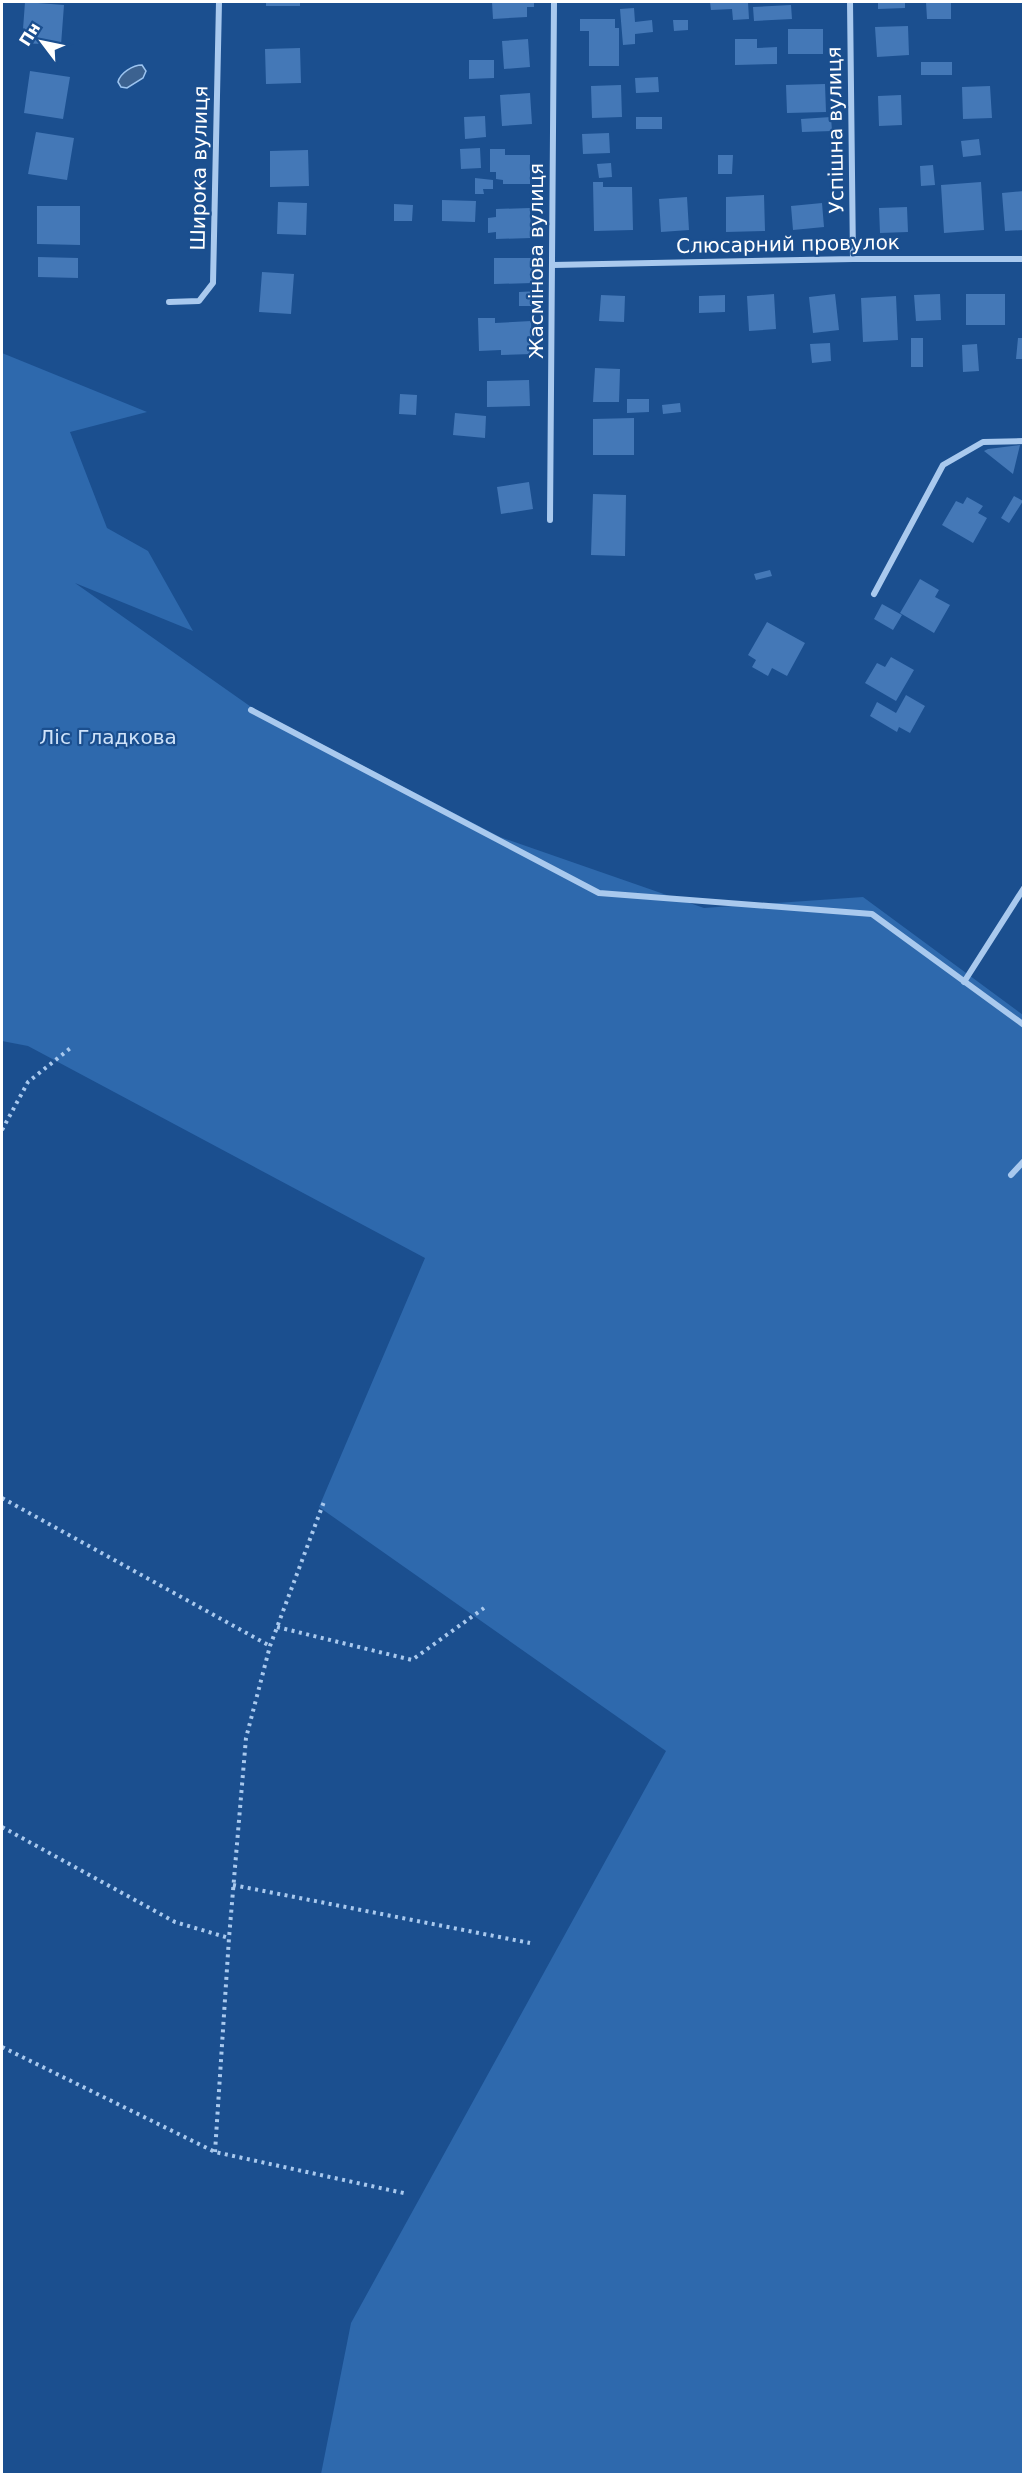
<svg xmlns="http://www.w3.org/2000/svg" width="1025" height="2476" font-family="'DejaVu Sans',sans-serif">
	<rect width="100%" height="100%" fill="#1b4f8f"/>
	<path fill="#2e69ad" d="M2,353L147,412L70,432L107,528L148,551L193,631L75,583L254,709L500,837L704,908L863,897L1023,1015V2474H321L351,2323L666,1751L319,1507L425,1258L28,1046L2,1041Z"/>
	<path fill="#3c6290" stroke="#9cc4f0" stroke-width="1.5" d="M142,65L146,71L143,78L127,88L121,87L118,82C120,73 133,65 142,65Z"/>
	<path fill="#4478b7" d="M25,2L64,5L61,45L22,43Z
		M266,2H300V6H266Z
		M492,2H534V7H527V17L493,19Z
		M710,2H748L749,19L733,20L732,9L711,10Z
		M878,2H905V8L878,9Z
		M926,2H951V19H927Z
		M791,5L792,19L754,21L753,7Z
		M634,8L635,22L652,20L653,32L635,34V44L623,45L620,9Z
		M580,19H615V28H619V66H589V31H580Z
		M673,20H688V30L674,31Z
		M908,26L909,55L877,57L875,27Z
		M788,29H823V54H788Z
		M528,39L530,67L504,69L502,41Z
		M735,39H757V48L777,47V64L735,65Z
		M300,48L301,83L266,84L265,49Z
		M469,60H494V78L469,79Z
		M921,62H952V75H921Z
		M30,71L70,77L63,119L24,113Z
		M658,77L659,92L636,93L635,78Z
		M825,84L826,112L787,113L786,85Z
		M621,85L622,117L592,118L591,86Z
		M990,86L992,118L963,119L962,87Z
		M530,93L532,124L502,126L500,95Z
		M901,95L902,125L879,126L878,96Z
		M485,116L486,137L465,139L464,117Z
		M636,117H662V129H636Z
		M831,117L832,131L802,132L801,119Z
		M36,132L74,138L67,180L28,174Z
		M609,133L610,153L583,154L582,134Z
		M979,139L981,155L963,157L961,141Z
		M480,148L481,168L461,169L460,149Z
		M490,149H505V155H530V184H503V180L496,179V172H490Z
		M308,150L309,186L270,187V151Z
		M718,155H733L732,174H718Z
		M611,163L612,177L599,178L597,164Z
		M933,165L935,185L921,186L920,166Z
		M475,178L493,180V189H483L484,194H475Z
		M593,182H603V187H632L633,230L594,231Z
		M981,182L984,230L944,233L941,185Z
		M1024,191V230L1005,231L1002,193Z
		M764,195L765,231L726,232V197Z
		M687,197L689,230L661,232L659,199Z
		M442,200L476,201L475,222L442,221Z
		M278,202L307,203L306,235L277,234Z
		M822,203L824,227L793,230L791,206Z
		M394,204L413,205L412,221H394Z
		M37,206H80V245L37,244Z
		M907,207L908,232L880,233L879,208Z
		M530,208L531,238L496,239V232L488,233V218L496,217V209Z
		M38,257L78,258V278L38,277Z
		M494,258H533V283L494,284Z
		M262,272L294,274L291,314L259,312Z
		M539,291L540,306H519V292Z
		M774,294L776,329L749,331L747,296Z
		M835,294L839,330L813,333L809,297Z
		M940,294L941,320L916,321L914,295Z
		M966,294H1005V325H966Z
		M601,295L625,296L624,322L599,321Z
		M725,295V312L699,313V296Z
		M896,296L898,340L863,342L861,298Z
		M478,318H495V323L531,321L532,354L501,355V350L479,351Z
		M911,338H923V367H911Z
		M1018,338H1024V359H1016Z
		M830,343L831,361L812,363L810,344Z
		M977,344L979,371L963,372L962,345Z
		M595,368L620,369L619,402H593Z
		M529,380L530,406L487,407V381Z
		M400,394L417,395L416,415L399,414Z
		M627,399H649V412L627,413Z
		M680,403L681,412L663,414L662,405Z
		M455,413L486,416L485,438L453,435Z
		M634,418V455H593V419Z
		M1020,445L1013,474L984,451L988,449Z
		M529,482L533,509L501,514L497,487Z
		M593,494L626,495L625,556L591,555Z
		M1014,496L1023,501L1009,523L1001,518Z
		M967,497L983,506L978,513L987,518L973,543L942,525L956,501L963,504Z
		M770,570L772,576L756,580L754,574Z
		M920,579L939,590L935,597L950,605L934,633L900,613Z
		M882,604L902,615L893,630L874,619Z
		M767,622L805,643L787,676L772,668L768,676L752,667L756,660L748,655Z
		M891,657L914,670L896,701L865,683L877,663L885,667Z
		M906,695L925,706L910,733L899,727L897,732L870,716L877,702L896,713Z"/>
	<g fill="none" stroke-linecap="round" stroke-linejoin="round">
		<path stroke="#a9c9ee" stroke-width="4" stroke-dasharray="3 4.5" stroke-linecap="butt" d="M2,1130L28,1082L73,1046
			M2,1498L270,1646
			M277,1627L412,1660L484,1608
			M2,1827L175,1922L229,1938
			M233,1885L530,1943
			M2,2047L215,2152L408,2194
			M215,2152L229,1938L246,1738L270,1646L325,1499"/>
		<path stroke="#a9c9ee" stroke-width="6" d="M850,2L853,259
			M553,265L853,259H1024
			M169,302L199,301L213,283L219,2
			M550,520L554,2
			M874,594L943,465L983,442L1024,441
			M251,710L599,893L872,914L1024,1025
			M964,982L1024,888
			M1011,1175L1024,1161"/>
	</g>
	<g text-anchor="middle" stroke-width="4.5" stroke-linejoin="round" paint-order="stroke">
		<g font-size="20" fill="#fff" stroke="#1b4f8f">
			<text transform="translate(835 130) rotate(-91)" y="7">Успішна вулиця</text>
			<text transform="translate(199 168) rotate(-89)" y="7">Широка вулиця</text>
			<text transform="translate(788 244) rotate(-1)" y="7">Слюсарний провулок</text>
			<text transform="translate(536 261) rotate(-90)" y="7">Жасмінова вулиця</text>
		</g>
		<g font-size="20" fill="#cfe3fa" stroke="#1b4f8f">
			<text x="108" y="744">Ліс Гладкова</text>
		</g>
	</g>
	<rect width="1025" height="2476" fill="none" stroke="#ffffff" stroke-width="6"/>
	<g transform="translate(42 42) rotate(302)" stroke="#1b4f8f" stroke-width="4.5" paint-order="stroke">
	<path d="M0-4.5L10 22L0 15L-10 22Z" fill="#ffffff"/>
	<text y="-9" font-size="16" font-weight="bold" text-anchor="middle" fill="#ffffff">Пн</text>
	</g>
</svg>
